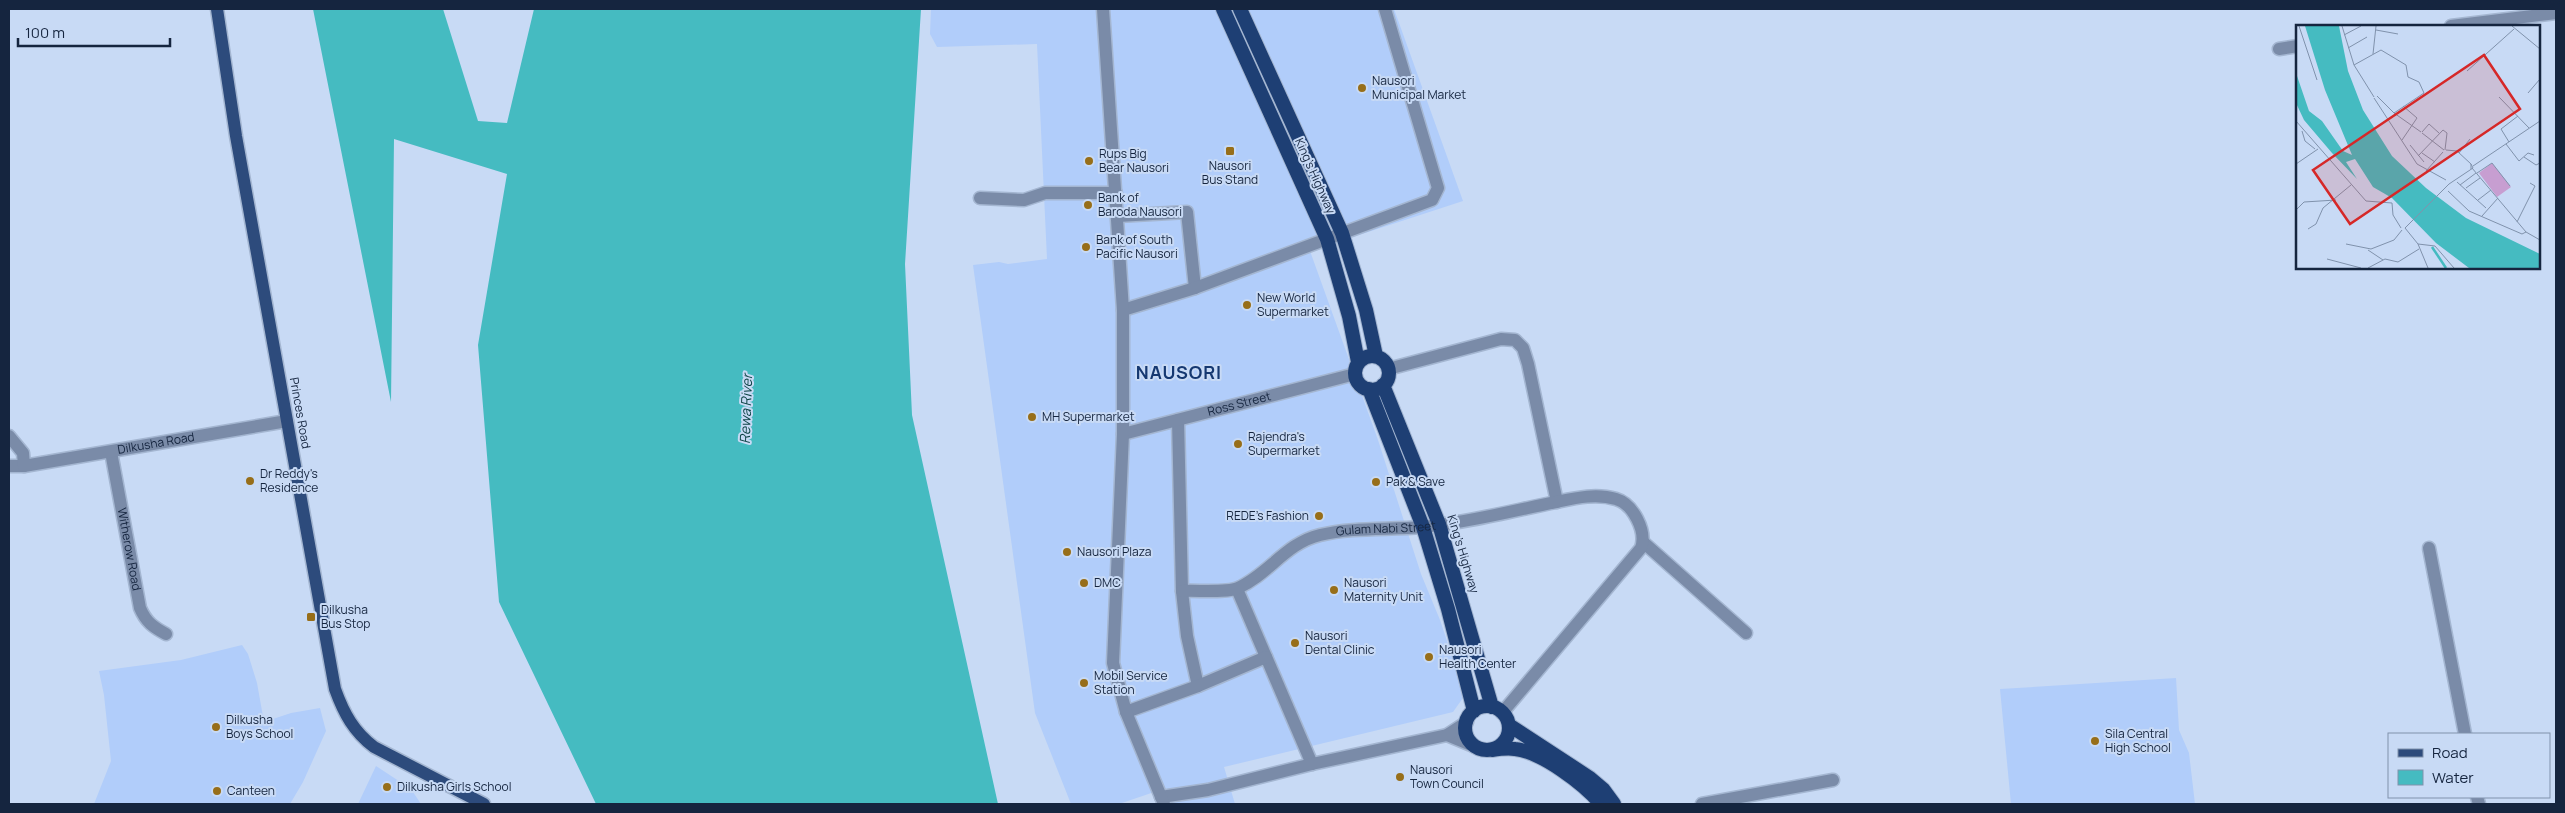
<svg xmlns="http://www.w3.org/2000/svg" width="2565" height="813" font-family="Manrope,sans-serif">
	<rect width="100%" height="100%" fill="#c8daf5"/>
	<path fill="#b1cdfa" d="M931,9H1394L1463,201L1310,251L1378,440L1421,574L1440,620L1465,695L1453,712L1224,767L1235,804H1174L1166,788L1119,804H1071L1035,713L973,265L999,262L1008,264L1047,259L1037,44L937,47L930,34Z
		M242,645L248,654L257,683L264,722L291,713L320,708L326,731L303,782L290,804H94L111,761L104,695L99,671L181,660Z
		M2176,678L2179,730L2189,753L2195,804H2011L2000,689Z
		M376,766L411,789L421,804H358Z"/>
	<path fill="#45bbc1" d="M313,9H443L478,121L507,123L534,9H921L905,264L912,415L998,804H596L499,602L478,345L507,174L394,139L391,402Z"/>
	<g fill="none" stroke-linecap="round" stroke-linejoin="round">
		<defs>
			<g id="minor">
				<path d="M2451,26L2556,13"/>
				<path d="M2279,49L2298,46"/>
				<path d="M980,198L1024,200L1045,193H1116"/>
				<path d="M1118,216L1187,212L1195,288"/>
				<path d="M1123,310L1195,288L1432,200L1438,188L1385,9"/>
				<path d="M1388,369L1501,339L1515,340L1523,348L1528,364L1557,502"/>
				<path d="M1178,420L1182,591L1187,636L1198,686"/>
				<path id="s1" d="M1123,434L1355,374"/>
				<path id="s2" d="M111,452L140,608C146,622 153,627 166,634"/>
				<path d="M9,466H24"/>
				<path d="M1643,542L1746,633"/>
				<path d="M2429,548L2465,734"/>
				<path d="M1237,589L1312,764"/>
				<path id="s3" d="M1182,591C1196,590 1227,593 1238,588C1269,574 1286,543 1320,535C1353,527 1388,530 1422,527C1466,523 1512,511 1556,502C1575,498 1596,493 1616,499C1633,504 1647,531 1641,548L1502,713"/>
				<path d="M1126,712L1198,686L1266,657"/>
				<path d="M1447,735L1476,747"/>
				<path d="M1161,797L1208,790L1312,764L1447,735L1467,722"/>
				<path d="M2477,797L2479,804"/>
				<path d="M1702,804L1833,780"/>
			</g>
			<g id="tertiary">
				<path d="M1103,9L1123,310V434L1113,663L1126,712L1164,804"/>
				<path id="s4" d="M9,436L23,453L24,466L287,421"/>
			</g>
			<path id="primary" d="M217,9L236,136L335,689C344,714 354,732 374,747L484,804"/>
			<path id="trunk" d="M1223,9L1327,239L1349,316L1358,362
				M1240,9L1342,233L1366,310L1376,356
				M1355 373a17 17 0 1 1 34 0a17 17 0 1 1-34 0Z
				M1383,385L1439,524L1492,707
				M1369,389L1423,527L1448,609L1474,711
				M1465 728a22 22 0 1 1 44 0a22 22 0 1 1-44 0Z
				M1509,725L1590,778L1603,789L1614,804
				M1492,750C1499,749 1508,748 1515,749C1542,752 1584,784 1601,804"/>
		</defs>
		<use href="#minor" stroke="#a4b6d1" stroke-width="15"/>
		<use href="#tertiary" stroke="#a4b6d1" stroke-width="15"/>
		<use href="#primary" stroke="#a4b6d1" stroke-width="15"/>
		<use href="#trunk" stroke="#a4b6d1" stroke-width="16"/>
		<use href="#minor" stroke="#7a8ba8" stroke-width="12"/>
		<use href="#tertiary" stroke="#7a8ba8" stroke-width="12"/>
		<use href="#primary" stroke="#2d4b7c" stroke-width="12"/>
		<use href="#trunk" stroke="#1e3f74" stroke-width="14"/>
	</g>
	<g fill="#976e19" stroke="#c8daf5" stroke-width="2">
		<circle cx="1362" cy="88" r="5"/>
		<rect x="1225" y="146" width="10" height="10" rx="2.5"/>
		<circle cx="1089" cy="161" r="5"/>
		<circle cx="1088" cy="205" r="5"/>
		<circle cx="1086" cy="247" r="5"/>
		<circle cx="1247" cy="305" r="5"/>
		<circle cx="1032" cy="417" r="5"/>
		<circle cx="1238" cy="444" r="5"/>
		<circle cx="250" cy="481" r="5"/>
		<circle cx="1376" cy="482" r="5"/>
		<circle cx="1319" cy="516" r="5"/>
		<circle cx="1067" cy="552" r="5"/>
		<circle cx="1084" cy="583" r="5"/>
		<circle cx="1334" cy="590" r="5"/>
		<rect x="306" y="612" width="10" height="10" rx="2.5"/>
		<circle cx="1295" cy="643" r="5"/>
		<circle cx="1429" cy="657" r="5"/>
		<circle cx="1084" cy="683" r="5"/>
		<circle cx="216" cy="727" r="5"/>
		<circle cx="2095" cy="741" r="5"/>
		<circle cx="1400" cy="777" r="5"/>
		<circle cx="387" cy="787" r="5"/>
		<circle cx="217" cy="791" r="5"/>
	</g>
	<g text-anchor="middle" stroke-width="4" stroke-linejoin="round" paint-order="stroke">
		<g font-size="12" fill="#15253f" stroke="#c8daf5" text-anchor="start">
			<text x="1372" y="85">Nausori<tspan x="1372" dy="14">Municipal Market</tspan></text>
			<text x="1099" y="158">Rups Big<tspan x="1099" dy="14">Bear Nausori</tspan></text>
			<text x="1230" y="170" text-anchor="middle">Nausori<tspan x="1230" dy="14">Bus Stand</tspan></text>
			<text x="1098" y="202">Bank of<tspan x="1098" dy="14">Baroda Nausori</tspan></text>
			<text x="1096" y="244">Bank of South<tspan x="1096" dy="14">Pacific Nausori</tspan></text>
			<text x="1257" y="302">New World<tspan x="1257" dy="14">Supermarket</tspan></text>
			<text x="1042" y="421">MH Supermarket</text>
			<text x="1248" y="441">Rajendra's<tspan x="1248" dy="14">Supermarket</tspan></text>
			<text x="260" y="478">Dr Reddy's<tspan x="260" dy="14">Residence</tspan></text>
			<text x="1386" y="486">Pak &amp; Save</text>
			<text x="1309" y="520" text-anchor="end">REDE's Fashion</text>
			<text x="1077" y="556">Nausori Plaza</text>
			<text x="1094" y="587">DMC</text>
			<text x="1344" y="587">Nausori<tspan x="1344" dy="14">Maternity Unit</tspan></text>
			<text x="321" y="614">Dilkusha<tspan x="321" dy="14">Bus Stop</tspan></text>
			<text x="1305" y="640">Nausori<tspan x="1305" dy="14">Dental Clinic</tspan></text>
			<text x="1439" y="654">Nausori<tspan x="1439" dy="14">Health Center</tspan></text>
			<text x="1094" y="680">Mobil Service<tspan x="1094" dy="14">Station</tspan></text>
			<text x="226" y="724">Dilkusha<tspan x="226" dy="14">Boys School</tspan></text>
			<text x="2105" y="738">Sila Central<tspan x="2105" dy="14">High School</tspan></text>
			<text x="1410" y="774">Nausori<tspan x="1410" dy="14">Town Council</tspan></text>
			<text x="397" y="791">Dilkusha Girls School</text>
			<text x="227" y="795">Canteen</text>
		</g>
		<g font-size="12" fill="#15253f" stroke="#c8daf5">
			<text transform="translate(1315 176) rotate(66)" y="4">King's Highway</text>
			<text dy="4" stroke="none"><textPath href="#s1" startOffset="120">Ross Street</textPath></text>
			<text transform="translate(300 413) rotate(80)" y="4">Princes Road</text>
			<text dy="4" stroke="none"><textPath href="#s4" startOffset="169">Dilkusha Road</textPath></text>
			<text dy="4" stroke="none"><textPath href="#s3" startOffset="221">Gulam Nabi Street</textPath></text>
			<text dy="4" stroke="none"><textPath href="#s2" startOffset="99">Witherow Road</textPath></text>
			<text transform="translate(1463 554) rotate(73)" y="4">King's Highway</text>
		</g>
		<g font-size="14" font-style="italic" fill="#0d4345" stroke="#c8daf5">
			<text transform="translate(746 409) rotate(-88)" y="5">Rewa River</text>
		</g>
		<g font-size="18" font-weight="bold" letter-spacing="1" fill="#153871" stroke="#c8daf5">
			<text x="1179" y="379">NAUSORI</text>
		</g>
	</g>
	<g transform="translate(2296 25)">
		<rect width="244" height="244" fill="#c8daf5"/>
		<path d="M196,138L215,162L201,172L183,148Z" fill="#c79ed1"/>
		<path d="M9,1H43L52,46L67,85L96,131L130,163L170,193L244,229V243H173L140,218L96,173L77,162L59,134L50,137L61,154L36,128L8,95L0,78V48L13,86L26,96L47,126L56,130L29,65Z" fill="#45bbc1"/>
		<path fill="none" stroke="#45bbc1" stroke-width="2.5" d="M136,222L150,243"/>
		<path fill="none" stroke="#8092ac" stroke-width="1" d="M3,1L21,55M46,1L58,40L78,72M216,1L244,24M80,5L102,9M48,10L65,1M52,23L71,12M77,29L80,1M58,40L85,25L110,40L112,52L123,57L128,68L98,88M171,46L218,4M232,68L244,54M81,71L98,88L125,107M203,72L233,103M78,73L121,139L150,155M0,96L70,176L96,178L97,190L105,203M6,106L9,116L19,124M126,107L133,99L143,108M126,108L148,125M106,115L121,93L107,81M213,117L205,104L222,91M210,119L223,136L232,128L238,130M114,120L128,137M150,125L161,126L175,139M126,128L139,137M163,128L174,114M122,131L147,105L151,108L149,125M228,132L240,140L244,138M0,139L22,124M177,141L244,96M176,143L230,207L244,215M130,146L147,127M181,148L196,138L214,161M161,157L190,183M164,160L180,148M170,163L184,153M152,166L173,186L226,209L230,207M182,175L195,165M0,185L8,177L40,175M186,191L202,173M221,197L239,161L234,158M109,203L153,159L177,143L175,139V144M109,203L122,219L132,243M12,204L20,199L27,183L55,160M50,219L75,224L98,215L106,205M122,219L139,221L158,243M72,225L87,235M31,234L65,243M72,243L89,234L102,237L123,224"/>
		<path fill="#d62828" fill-opacity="0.15" stroke="#d62828" stroke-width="2.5" d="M188,30L224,84L54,199L17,145Z"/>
		<rect width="244" height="244" fill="none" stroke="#15253f" stroke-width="2.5"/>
	</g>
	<rect width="2565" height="813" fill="none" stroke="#15253f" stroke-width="20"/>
	<rect x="2388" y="733" width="162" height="65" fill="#c8daf5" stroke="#8092ac"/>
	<rect x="2398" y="749" width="25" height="8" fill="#2d4b7c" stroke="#8092ac"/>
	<text x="2432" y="758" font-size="15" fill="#15253f">Road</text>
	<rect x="2398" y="770" width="25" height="15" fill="#45bbc1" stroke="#8092ac"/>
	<text x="2432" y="783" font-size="15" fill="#15253f">Water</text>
	<path d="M18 38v8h152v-8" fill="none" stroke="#15253f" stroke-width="2.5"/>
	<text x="25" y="38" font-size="15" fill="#15253f" stroke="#c8daf5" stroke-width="4" paint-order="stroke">100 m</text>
</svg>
